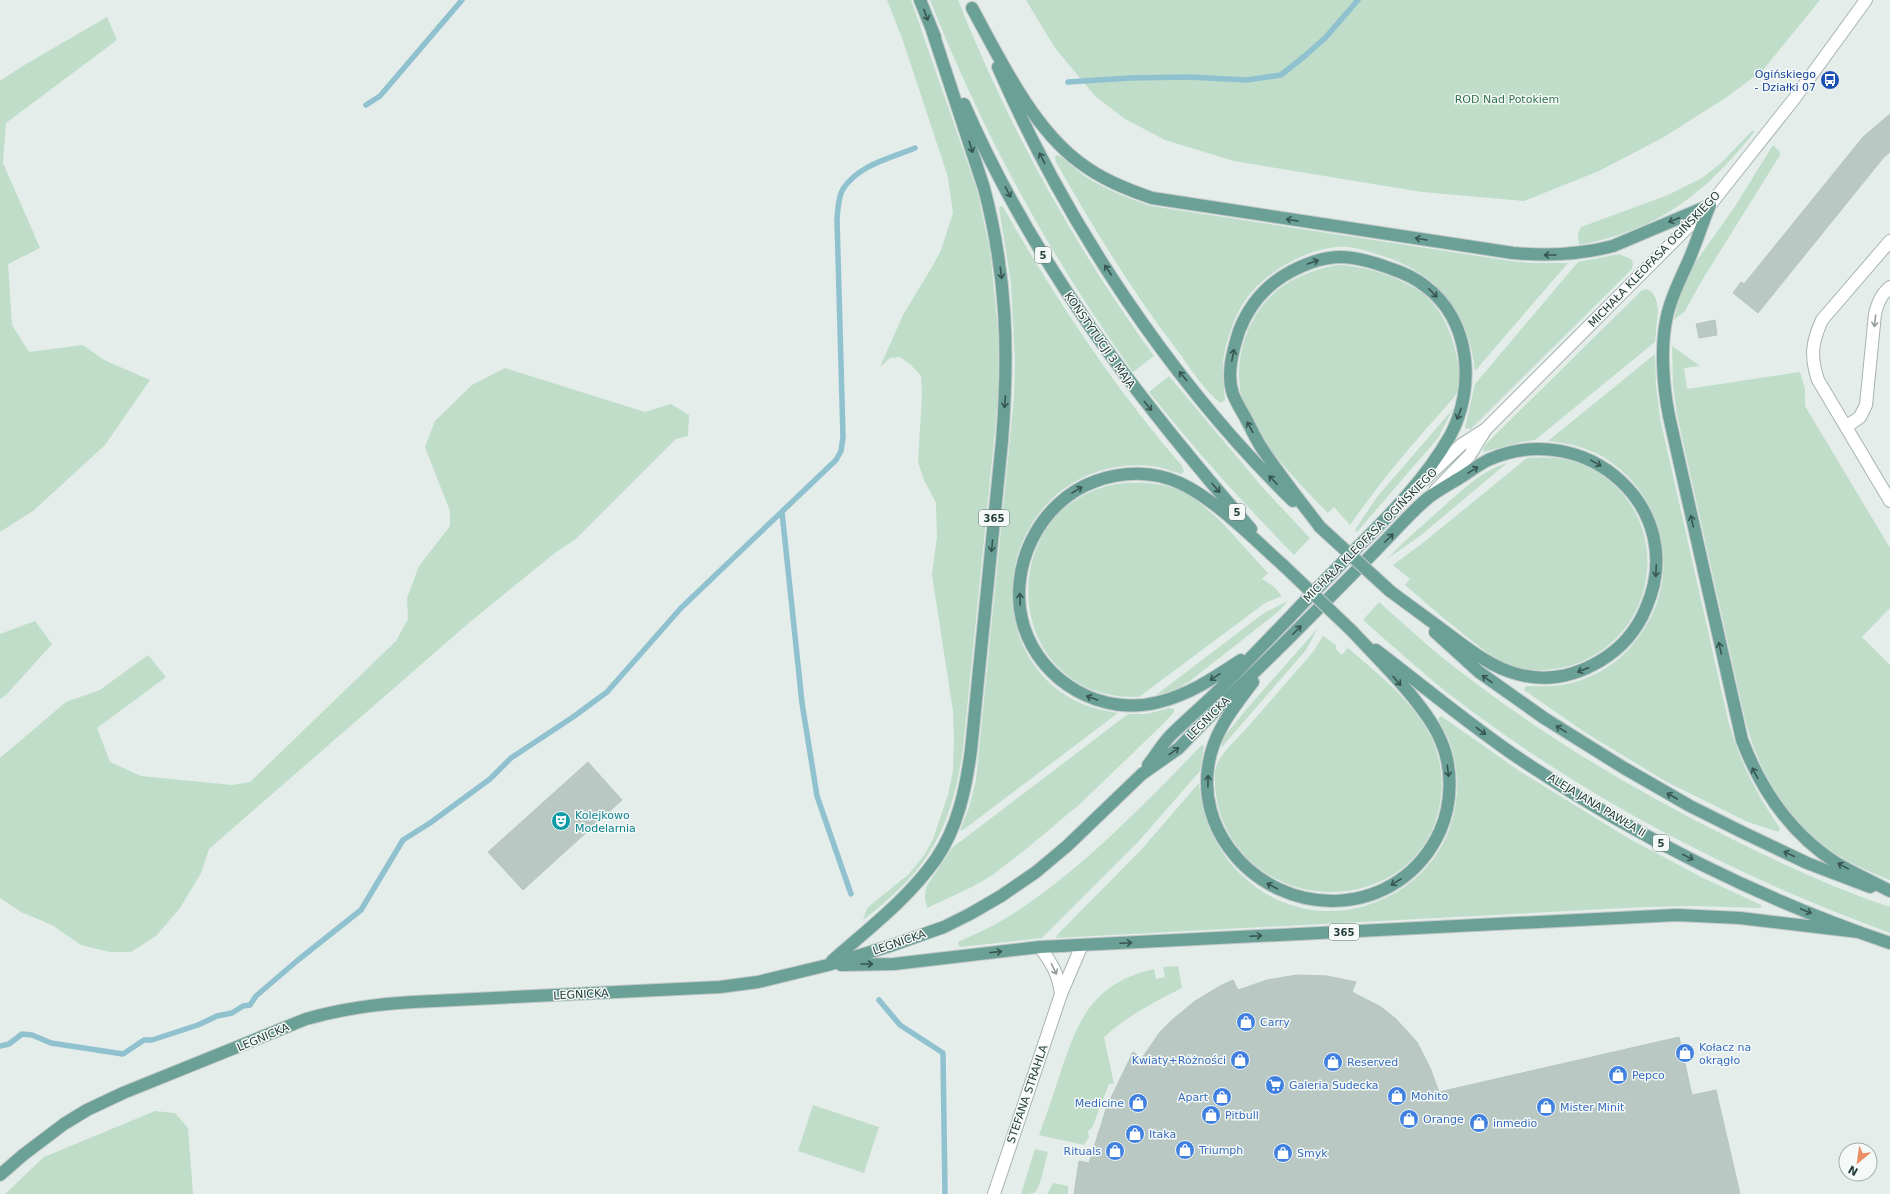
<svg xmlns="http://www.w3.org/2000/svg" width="1890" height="1194" font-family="'DejaVu Sans',sans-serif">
	<rect width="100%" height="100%" fill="#e4edea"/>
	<path fill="#bfddc9" d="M887,0H911L977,190L990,250L998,329V397L994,440L963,749C951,830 929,870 863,920L867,908L909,874L925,854L933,839L948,795L953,771L954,738L953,711L932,575L937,536L936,503L924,480L918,462L922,396L921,376L911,365L900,357L890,358L880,367L903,315L932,267L941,250L953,213L948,177L903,41Z
		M930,0H958C1008,126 1074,246 1154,356L1133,372C1048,253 984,136 930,0Z
		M1026,0H1820L1763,70L1727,97L1664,137L1599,171L1524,201L1422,192L1234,161L1165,140L1125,119L1095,96L1055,48Z
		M107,17L117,40L6,123L3,163L40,248L8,264L12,325L29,352L83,345L104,360L150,380L105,445L33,511L0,532V81L21,67Z
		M1752,131H1755C1706,193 1659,230 1579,245L1578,233L1581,227L1668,195L1702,178L1720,164Z
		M1773,145L1780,152V155L1701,282L1685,311L1674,320L1679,296L1692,267L1734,208Z
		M1057,155C1064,157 1078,172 1086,177C1107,190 1128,198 1151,206L1511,261L1532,263H1568L1475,371C1469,313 1439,274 1383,256C1372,253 1360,248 1348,247C1313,244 1266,271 1246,299C1235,314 1228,336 1224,355C1221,371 1224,385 1225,400L1221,403C1208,395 1189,367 1180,354C1133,293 1094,229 1056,162L1055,156Z
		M1001,206L1003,207C1055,298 1113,386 1182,466L1184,471L1181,474C1171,471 1162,467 1152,466C1125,463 1099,468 1076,481C993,528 988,658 1078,702C1090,708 1105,711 1118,713L963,830H960L969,808L976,780L1014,398L1015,359L1011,283L999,208Z
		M1619,254L1631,259L1633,264L1632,269L1471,429L1465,428L1475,384L1578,262Z
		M1337,265C1363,265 1400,277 1422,293C1441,307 1453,335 1457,358C1459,368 1461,381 1458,391C1455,398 1431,423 1425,430C1398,461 1373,492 1350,525L1334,507L1328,513C1309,494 1291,475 1274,454C1268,448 1261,441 1256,433C1229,392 1235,334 1269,298C1287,279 1312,270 1337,265Z
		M1646,289L1652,292L1656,299L1658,310L1655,342L1535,440L1521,442L1484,452L1483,449L1486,444L1635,297L1641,291Z
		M1672,346L1700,366L1684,368L1687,389L1800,372L1805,389V406L1890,548V608L1862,637L1890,665V880C1875,874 1860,868 1846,860C1791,829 1758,774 1744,715L1677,415L1673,384Z
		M1655,354L1656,386L1660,418L1728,720C1739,760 1756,794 1780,828L1779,832L1748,822L1667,782L1586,733L1524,690L1526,686C1538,686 1550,687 1562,685C1590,680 1617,665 1634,643C1682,586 1670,502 1608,460C1590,448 1569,443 1548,441Z
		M505,368L645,412L671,404L689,415L688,436L676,439L576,539L556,552L470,622L209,849L201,873L180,908L156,936L131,952H110L81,945L52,925L21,912L0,898V758L66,702L100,690L148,655L166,677L97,728L110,762L141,776L232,785L250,782L396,641L408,619L407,598L419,566L450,526V511L425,447L435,421L472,385Z
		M1169,376L1263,488L1310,538L1294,555C1243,503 1194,449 1149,392Z
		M1453,409L1438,438L1357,532L1355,530L1377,497Z
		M1527,458C1543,457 1560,457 1575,462C1669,494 1672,622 1581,662C1559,671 1529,673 1507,665C1494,659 1483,649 1472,641C1449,623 1427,604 1405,585L1410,579L1393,565L1424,542Z
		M1507,463L1420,536L1387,559C1405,540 1424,524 1444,506C1464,489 1481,471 1507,463Z
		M1125,483C1143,482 1161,483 1177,489C1209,502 1244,548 1268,573L1262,579L1273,586L1282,596L1265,603L1139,697C997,701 991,497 1125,483Z
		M1288,601L1279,611L1190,681L1175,690L1156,695L1264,613Z
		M1379,602C1397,618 1415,634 1433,650C1523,723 1623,785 1726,836C1779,863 1834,888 1890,907V933C1735,876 1588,800 1457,700C1424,675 1394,647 1363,620Z
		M35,621L52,644L6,695L0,699V634Z
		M1318,628L1306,650L1221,748L1224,737L1244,712Z
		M1323,636L1336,645V649L1342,655L1348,648C1379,675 1414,701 1432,739C1440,756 1443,777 1441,796C1428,914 1263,925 1222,819C1217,807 1211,773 1218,762C1224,750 1236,740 1245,730C1268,704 1290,678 1313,652Z
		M1170,708L1174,709V712L1163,724L1081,803L1025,850L991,876L972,887L927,908L925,897L926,887L952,848L1128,714H1146Z
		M1441,716L1521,772L1628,838L1703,878L1761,905V908L1694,906L1643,907L1056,938L1058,934L1141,850L1199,783C1207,886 1314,947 1403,888C1426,872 1443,850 1451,824C1459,799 1459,773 1452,749C1449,738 1443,729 1438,719Z
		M1202,745L1204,746L1200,771L1138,842L1042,938L960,947L958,945V942C970,936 983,931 994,925C1071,882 1140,808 1202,745Z
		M1178,966L1182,988C1154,1002 1127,1016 1104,1037L1114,1084H1109L1092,1128L1088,1131L1089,1137L1084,1145L1039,1135C1047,1114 1054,1092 1061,1071C1079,1017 1094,983 1154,969L1156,979L1165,977L1163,967Z
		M813,1105L879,1127L864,1173L798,1151Z
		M155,1111L175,1113L188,1128L193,1194H5L44,1157Z
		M1035,1149L1048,1152C1045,1161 1041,1188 1034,1193C1030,1194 1025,1194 1021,1194Z
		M1053,1183L1068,1186V1194H1047Z"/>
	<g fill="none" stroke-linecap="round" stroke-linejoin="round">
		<path stroke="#90c1cf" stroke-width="5.5" d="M1068,82L1130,78L1188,77L1247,80L1281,75L1306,55L1326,37L1358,0
			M366,105L380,96L462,0
			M782,512L802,703L817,796L851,894
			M879,1000L900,1025L943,1053L945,1194
			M0,1046L9,1044L22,1034L32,1035L51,1043L123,1054L144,1040H152L198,1025L217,1016L232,1013L243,1006L250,1005L256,996L298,960L361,910L403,840L430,823L490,779L511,758L573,717L607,692L681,608L836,460L841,451L843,437L837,219C838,209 838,197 843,189C858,165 891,158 915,148"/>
	</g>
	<path fill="#bac8c3" stroke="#b7c6c1" d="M1890,114V152L1884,157L1758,313L1733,293L1741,282L1744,284L1863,137Z
		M1715,320L1717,335L1699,338L1696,324Z
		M588,762L622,800L523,890L488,852Z
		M1297,975L1327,976L1356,982L1352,992L1381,1007L1395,1018L1417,1042L1431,1070L1439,1092L1679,1037L1692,1095L1716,1090L1740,1194H1074L1079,1161L1089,1163L1107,1106L1133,1052L1142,1058L1160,1032L1172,1020L1195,1001L1220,986L1233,980L1238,990L1267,980Z"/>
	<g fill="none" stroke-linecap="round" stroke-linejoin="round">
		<defs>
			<path id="minor" d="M1890,241L1822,320C1812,342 1810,356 1818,380L1890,501
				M1846,427L1860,417L1866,405L1875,314C1878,302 1881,295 1890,287
				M1424,480L1461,445L1486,429L1710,205L1794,99L1866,0
				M1435,491L1470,455L1484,432
				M1040,947C1052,964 1058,973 1061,994
				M994,1194L1061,994L1082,945"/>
			<path id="major" d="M920,0L935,37
				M972,8C1000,59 1032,127 1079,162C1101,179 1126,189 1152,198L1513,253C1547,256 1579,255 1613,246L1710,205
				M998,67C1066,223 1171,382 1293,501
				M964,104C1034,265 1137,398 1251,529
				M1710,205C1702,224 1696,244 1688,262C1680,280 1671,297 1667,316C1660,346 1663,386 1669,416L1742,740C1761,790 1792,835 1838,864C1855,874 1873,882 1890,891
				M1435,632L1479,672L1544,718L1624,768L1690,806L1742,832L1807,863L1870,887
				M1376,650C1425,687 1472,727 1523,761C1635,836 1762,900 1890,943
				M1241,660C1215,677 1191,694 1159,702C1103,717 1042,683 1024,627C1006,569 1039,501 1096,481C1123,471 1154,471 1180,483C1215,499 1255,540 1284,566
				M1253,682C1233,708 1212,734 1208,768C1204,796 1212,825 1229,848C1284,923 1400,919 1440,831C1452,804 1453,768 1441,741C1427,706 1379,660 1352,631
				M1148,765C1156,755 1162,744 1171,735C1187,719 1205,704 1221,688C1260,649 1298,608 1336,569C1377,527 1421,487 1450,436C1476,388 1471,320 1425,286C1415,278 1404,273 1392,269C1352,254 1329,251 1290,272C1266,285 1249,305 1239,331C1233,350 1226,374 1233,394C1236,402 1241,410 1245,417C1251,428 1256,440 1263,450C1281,477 1301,502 1320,527
				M832,961C868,929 908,899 936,859C958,827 966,788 971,750L1002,441C1009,352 1007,275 984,188L932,30
				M841,965L894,964L1040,947L1677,915L1740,918L1859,932
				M0,1175L23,1155L64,1124L87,1110L123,1093L306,1019C341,1009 376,1004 413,1002L720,987L758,982L828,965L890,946L944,927L970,914L1001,896L1036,872L1067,846L1142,774L1179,748C1221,703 1266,662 1309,618C1333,594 1357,570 1381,545C1396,530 1411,512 1428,498C1437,491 1448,485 1458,479C1468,473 1478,465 1488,460C1585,417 1690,508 1646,608C1637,630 1622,648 1600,661C1575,676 1546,682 1517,674C1493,668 1471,651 1451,636C1431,621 1410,606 1390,591"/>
		</defs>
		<use href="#minor" stroke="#a7b5b1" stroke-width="14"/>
		<use href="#major" stroke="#c2c9c8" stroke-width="14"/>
		<use href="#minor" stroke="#fff" stroke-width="12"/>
		<use href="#major" stroke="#6ba096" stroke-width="12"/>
		<defs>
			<path id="major-bridge" d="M1320,527L1390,591
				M1284,566L1352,631"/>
		</defs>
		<use href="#major-bridge" stroke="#c2c9c8" stroke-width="14" stroke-linecap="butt"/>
		<use href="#major-bridge" stroke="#6ba096" stroke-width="12"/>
	</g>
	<defs><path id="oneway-shaft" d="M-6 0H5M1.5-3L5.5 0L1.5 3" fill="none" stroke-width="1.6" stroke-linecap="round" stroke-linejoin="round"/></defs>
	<g stroke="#365650">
		<use href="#oneway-shaft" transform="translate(926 15) rotate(69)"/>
		<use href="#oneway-shaft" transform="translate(971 147) rotate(72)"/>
		<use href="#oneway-shaft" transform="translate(1042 158) rotate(-117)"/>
		<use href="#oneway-shaft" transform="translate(1008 192) rotate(62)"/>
		<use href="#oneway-shaft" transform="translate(1292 220) rotate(-171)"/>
		<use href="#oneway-shaft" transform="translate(1674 220) rotate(158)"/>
		<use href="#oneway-shaft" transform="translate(1421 239) rotate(-171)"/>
		<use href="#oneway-shaft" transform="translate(1550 255) rotate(180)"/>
		<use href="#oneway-shaft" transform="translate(1313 262) rotate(-19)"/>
		<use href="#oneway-shaft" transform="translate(1108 270) rotate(-123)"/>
		<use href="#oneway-shaft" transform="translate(1001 273) rotate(82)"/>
		<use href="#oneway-shaft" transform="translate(1433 293) rotate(46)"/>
		<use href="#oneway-shaft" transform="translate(1233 355) rotate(-79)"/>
		<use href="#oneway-shaft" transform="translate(1183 376) rotate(-129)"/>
		<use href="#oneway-shaft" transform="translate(1005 402) rotate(94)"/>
		<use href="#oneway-shaft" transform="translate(1148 406) rotate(51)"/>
		<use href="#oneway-shaft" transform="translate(1459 414) rotate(111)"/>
		<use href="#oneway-shaft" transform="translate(1250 427) rotate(-118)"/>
		<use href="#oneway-shaft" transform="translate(1596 463) rotate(29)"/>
		<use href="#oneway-shaft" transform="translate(1473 470) rotate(-32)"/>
		<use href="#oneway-shaft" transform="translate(1273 480) rotate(-134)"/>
		<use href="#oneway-shaft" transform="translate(1216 488) rotate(49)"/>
		<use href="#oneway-shaft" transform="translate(1077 490) rotate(-31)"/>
		<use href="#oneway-shaft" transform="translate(1692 521) rotate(-103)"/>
		<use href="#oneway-shaft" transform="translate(1389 538) rotate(-45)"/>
		<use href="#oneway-shaft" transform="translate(992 546) rotate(96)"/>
		<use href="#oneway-shaft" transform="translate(1656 571) rotate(93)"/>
		<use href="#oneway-shaft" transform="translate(1020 599) rotate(-92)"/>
		<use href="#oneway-shaft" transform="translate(1297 630) rotate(-45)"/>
		<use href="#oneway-shaft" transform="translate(1720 648) rotate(-103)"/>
		<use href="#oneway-shaft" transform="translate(1583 670) rotate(159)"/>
		<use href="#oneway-shaft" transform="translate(1215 677) rotate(146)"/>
		<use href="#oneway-shaft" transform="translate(1487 679) rotate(-145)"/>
		<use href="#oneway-shaft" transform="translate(1397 681) rotate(48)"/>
		<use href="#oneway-shaft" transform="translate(1092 698) rotate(-160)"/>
		<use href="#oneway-shaft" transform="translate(1561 729) rotate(-148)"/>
		<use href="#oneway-shaft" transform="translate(1481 731) rotate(37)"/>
		<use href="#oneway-shaft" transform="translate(1174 751) rotate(-36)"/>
		<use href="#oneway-shaft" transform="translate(1448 771) rotate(83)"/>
		<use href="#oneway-shaft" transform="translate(1755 773) rotate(-118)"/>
		<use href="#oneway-shaft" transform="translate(1208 781) rotate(-89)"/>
		<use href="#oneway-shaft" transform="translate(1672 796) rotate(-150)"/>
		<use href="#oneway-shaft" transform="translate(1789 854) rotate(-155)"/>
		<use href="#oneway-shaft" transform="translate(1688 857) rotate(26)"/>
		<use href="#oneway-shaft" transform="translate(1843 866) rotate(-151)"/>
		<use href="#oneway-shaft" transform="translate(1396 882) rotate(149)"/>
		<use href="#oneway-shaft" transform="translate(1272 886) rotate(-152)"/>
		<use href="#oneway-shaft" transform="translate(1806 911) rotate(23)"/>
		<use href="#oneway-shaft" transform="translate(1256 936) rotate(-3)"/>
		<use href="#oneway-shaft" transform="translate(1126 943) rotate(-3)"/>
		<use href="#oneway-shaft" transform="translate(996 952) rotate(-6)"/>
		<use href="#oneway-shaft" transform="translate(867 964)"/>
	</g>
	<g stroke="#929e9c">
		<use href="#oneway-shaft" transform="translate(1875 321) rotate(96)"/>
		<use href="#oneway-shaft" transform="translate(1054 969) rotate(64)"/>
	</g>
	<defs>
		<symbol id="bus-disc" viewBox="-11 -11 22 22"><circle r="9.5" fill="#1a4fb4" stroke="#f5f9f7"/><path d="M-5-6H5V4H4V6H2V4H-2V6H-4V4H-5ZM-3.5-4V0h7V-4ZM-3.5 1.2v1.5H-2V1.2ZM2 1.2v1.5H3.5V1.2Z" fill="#fff"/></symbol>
		<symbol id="theatre-disc" viewBox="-11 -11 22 22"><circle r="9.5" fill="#0f9aa8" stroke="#f5f9f7"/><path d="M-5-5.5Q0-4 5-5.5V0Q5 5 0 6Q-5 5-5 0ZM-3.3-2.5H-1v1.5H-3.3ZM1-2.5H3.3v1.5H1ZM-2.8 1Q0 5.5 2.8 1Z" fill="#fff"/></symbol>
		<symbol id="shop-disc" viewBox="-11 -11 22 22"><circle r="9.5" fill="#3f7fe0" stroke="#f5f9f7"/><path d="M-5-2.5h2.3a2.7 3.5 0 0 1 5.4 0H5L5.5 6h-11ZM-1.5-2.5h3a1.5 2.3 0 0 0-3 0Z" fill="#fff"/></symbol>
		<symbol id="supermarket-disc" viewBox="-11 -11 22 22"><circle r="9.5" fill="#3f7fe0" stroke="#f5f9f7"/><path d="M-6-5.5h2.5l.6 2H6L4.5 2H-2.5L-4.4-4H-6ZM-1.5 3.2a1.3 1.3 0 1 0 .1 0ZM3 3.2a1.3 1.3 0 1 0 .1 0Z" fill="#fff"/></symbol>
	</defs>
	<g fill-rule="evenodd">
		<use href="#bus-disc" x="1819" y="69" width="22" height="22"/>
		<use href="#theatre-disc" x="550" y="810" width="22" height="22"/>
		<use href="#shop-disc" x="1235" y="1011" width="22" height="22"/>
		<use href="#shop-disc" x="1674" y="1042" width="22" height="22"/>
		<use href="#shop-disc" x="1229" y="1049" width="22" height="22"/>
		<use href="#shop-disc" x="1322" y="1051" width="22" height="22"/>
		<use href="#shop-disc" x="1607" y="1064" width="22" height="22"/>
		<use href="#supermarket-disc" x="1264" y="1074" width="22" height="22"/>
		<use href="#shop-disc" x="1386" y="1085" width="22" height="22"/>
		<use href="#shop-disc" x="1211" y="1086" width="22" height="22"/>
		<use href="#shop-disc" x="1127" y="1092" width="22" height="22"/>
		<use href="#shop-disc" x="1535" y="1096" width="22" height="22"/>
		<use href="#shop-disc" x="1200" y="1104" width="22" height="22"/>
		<use href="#shop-disc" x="1398" y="1108" width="22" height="22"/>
		<use href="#shop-disc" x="1468" y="1112" width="22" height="22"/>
		<use href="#shop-disc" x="1124" y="1123" width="22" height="22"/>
		<use href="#shop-disc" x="1174" y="1139" width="22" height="22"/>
		<use href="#shop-disc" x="1104" y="1140" width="22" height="22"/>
		<use href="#shop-disc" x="1272" y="1142" width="22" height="22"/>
	</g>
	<g text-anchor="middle" stroke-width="3" stroke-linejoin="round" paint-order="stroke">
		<g fill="#f5f9f7" stroke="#637672" stroke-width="1">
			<rect x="1035" y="247" width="16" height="16" rx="3"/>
			<rect x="1229" y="504" width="16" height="16" rx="3"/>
			<rect x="979" y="510" width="30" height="16" rx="3"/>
			<rect x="1653" y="835" width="16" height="16" rx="3"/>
			<rect x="1329" y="924" width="30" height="16" rx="3"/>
		</g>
		<g font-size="10" font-weight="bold" fill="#243e39">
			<text x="1043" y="259">5</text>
			<text x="1237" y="516">5</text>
			<text x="994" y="522">365</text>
			<text x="1661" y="847">5</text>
			<text x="1344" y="936">365</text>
		</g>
		<g font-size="11" fill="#164399" stroke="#f5f9f7" text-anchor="end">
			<text x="1816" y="78">Ogińskiego<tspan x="1816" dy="13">- Działki 07</tspan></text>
		</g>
		<g font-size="11" fill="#31734e" stroke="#f5f9f7">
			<text x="1507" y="103">ROD Nad Potokiem</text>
		</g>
		<g font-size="11" fill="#243e39" stroke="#f5f9f7">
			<text transform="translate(1654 259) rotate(-46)" y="4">MICHAŁA KLEOFASA OGIŃSKIEGO</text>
			<text transform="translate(1100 340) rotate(55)" y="4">KONSTYTUCJI 3 MAJA</text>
			<text transform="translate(1370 535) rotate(-45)" y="4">MICHAŁA KLEOFASA OGIŃSKIEGO</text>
			<text transform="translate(1208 718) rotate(-45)" y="4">LEGNICKA</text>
			<text transform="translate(1597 805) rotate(31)" y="4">ALEJA JANA PAWŁA II</text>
			<text transform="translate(899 942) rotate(-19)" y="4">LEGNICKA</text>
			<text transform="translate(581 994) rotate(-3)" y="4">LEGNICKA</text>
			<text transform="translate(263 1037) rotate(-23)" y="4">LEGNICKA</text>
			<text transform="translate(1027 1094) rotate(-71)" y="4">STEFANA STRAHLA</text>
		</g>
		<g font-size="11" fill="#0d838f" stroke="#f5f9f7" text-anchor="start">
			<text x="575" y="819">Kolejkowo<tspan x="575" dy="13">Modelarnia</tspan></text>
		</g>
		<g font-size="11" fill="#366cbe" stroke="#f5f9f7" text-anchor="start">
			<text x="1260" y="1026">Carry</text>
			<text x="1699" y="1051">Kołacz na<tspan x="1699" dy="13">okrągło</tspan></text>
			<text x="1226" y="1064" text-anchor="end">Kwiaty+Różności</text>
			<text x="1347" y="1066">Reserved</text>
			<text x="1632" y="1079">Pepco</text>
			<text x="1289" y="1089">Galeria Sudecka</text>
			<text x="1411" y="1100">Mohito</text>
			<text x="1208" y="1101" text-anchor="end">Apart</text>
			<text x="1124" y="1107" text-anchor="end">Medicine</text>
			<text x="1560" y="1111">Mister Minit</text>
			<text x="1225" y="1119">Pitbull</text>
			<text x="1423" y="1123">Orange</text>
			<text x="1493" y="1127">inmedio</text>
			<text x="1149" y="1138">Itaka</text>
			<text x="1199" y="1154">Triumph</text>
			<text x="1101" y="1155" text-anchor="end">Rituals</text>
			<text x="1297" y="1157">Smyk</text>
		</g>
	</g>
	<g transform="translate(1858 1162) rotate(209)"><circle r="19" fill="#f5f9f7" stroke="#a1aeab"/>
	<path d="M0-3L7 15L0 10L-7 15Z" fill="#eb8e65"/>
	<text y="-6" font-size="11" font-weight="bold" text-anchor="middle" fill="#243e39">N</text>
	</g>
</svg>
